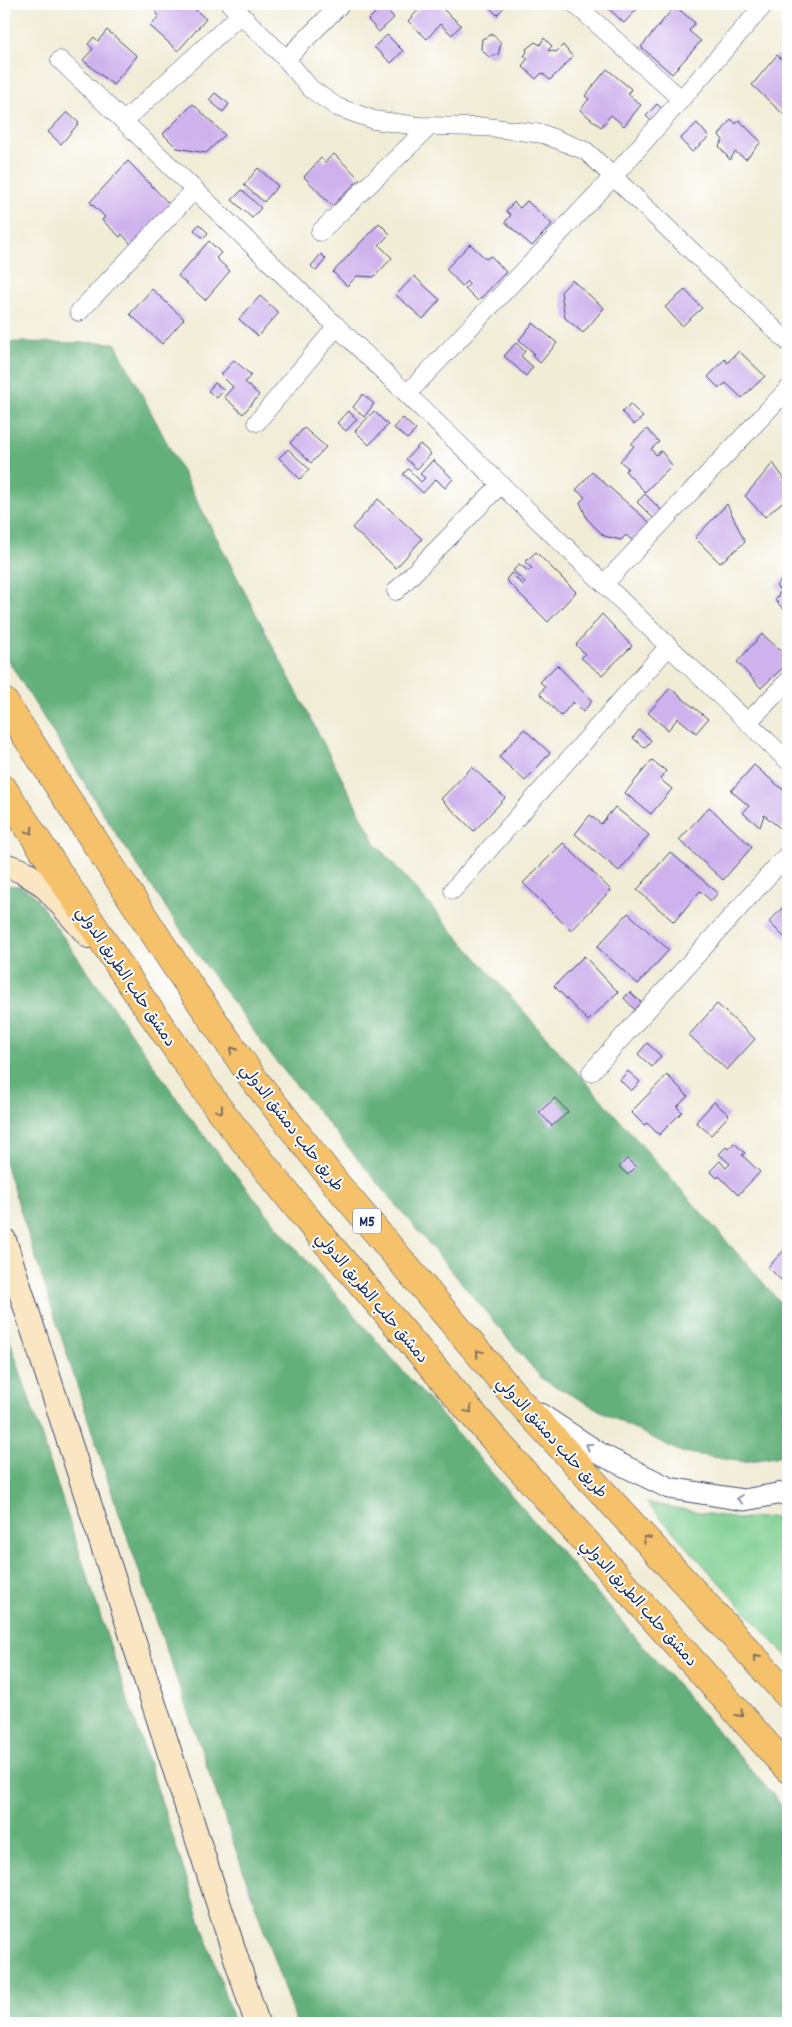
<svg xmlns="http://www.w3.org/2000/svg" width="792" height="2027" font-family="Dekko,'Playpen Sans Arabic',sans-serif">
	<rect width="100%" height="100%" fill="#fff"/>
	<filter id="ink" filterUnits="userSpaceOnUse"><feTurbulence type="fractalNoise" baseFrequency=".02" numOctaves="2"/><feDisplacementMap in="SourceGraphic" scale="10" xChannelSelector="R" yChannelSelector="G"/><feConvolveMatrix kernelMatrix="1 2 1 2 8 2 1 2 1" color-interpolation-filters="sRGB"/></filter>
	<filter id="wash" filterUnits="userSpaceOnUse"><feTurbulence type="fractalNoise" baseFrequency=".0096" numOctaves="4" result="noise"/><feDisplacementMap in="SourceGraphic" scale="20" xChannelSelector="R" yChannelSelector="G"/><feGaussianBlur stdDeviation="1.12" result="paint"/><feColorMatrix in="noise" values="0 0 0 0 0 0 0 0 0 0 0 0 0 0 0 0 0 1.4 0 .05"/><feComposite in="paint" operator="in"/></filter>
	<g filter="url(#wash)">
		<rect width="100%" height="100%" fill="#f1ecd6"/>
		<path fill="#7bcd8f" stroke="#4b7e76" d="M647,1503L738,1519L788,1516V1658Z"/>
		<path fill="#64b07a" stroke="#40706c" d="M4,342L115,343L376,844L788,1311V1455L744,1462L681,1452L623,1423L542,1379L274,1059L193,948L113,829L4,654Z
			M4,885L20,886L33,894L197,1127L286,1237L788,1812V2023H296L112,1493L4,1160Z
			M4,1322L234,2023H4Z"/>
		<g id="blocks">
			<path fill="#cfb2ed" d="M163,4H189L206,19L178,51L150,26L159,16L155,12Z
				M424,4H437L461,25L452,35L440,24L427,39L408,21Z
				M486,4H507L497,15Z
				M604,4H642L624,23Z
				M383,5L394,18L379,32L368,20Z
				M675,6L695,23L689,31L701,41L672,74L641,47Z
				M107,30L137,56L113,85L83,60L93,49L88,44L94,37L98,41Z
				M493,34L501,43L498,55L489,57L481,49L482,39Z
				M387,35L403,51L391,63L374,47Z
				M544,38L552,46L548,50L556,52L563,45L573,57L550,80L542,73L536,79L522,66L528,58L524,56L527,52L526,49L535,42L540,45Z
				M777,55L788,65V109L783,114L752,85Z
				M607,69L631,89L628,94L641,105L624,126L611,115L601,127L580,110L589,99L585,96Z
				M215,93L229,104L223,112L209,100Z
				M193,104L225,135L206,153L177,148L163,134Z
				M657,104L665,111L654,124L646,116Z
				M67,112L79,123L61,144L48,132Z
				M731,119L736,124L739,120L761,142L746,159L735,152L730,160L719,146L723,140L719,135Z
				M697,123L709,137L692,152L680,139Z
				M334,154L360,179L332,206L304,177L321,158L325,162Z
				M128,161L173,208L137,251L122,234L120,237L102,220L105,217L90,202Z
				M258,168L278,186L264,202L244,185Z
				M242,190L261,208L252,218L232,200Z
				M527,201L552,224L532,246L505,222L511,215L506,211L514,202L520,208Z
				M379,223L390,234L379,245L392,258L374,277L357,276L347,286L333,272Z
				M199,224L208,233L203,238L194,230Z
				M209,241L221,253L216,258L230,271L205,300L178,276Z
				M470,244L486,259L491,256L506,272L478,301L465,288L470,284L467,281L462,286L446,269Z
				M321,254L326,259L316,271L311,266Z
				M414,276L440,300L423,319L396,295Z
				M572,280L604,308L583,333L565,318L561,292Z
				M152,289L184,319L162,344L130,314Z
				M685,290L702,308L682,326L665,307Z
				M260,296L279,313L258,336L239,319Z
				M533,323L557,343L540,363L532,356L534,353L519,340Z
				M516,343L525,351L521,356L533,367L526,376L504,356Z
				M739,351L765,376L742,398L726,383L719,388L708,377L725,359L727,363Z
				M234,360L251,375L245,382L259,395L243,414L224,397L233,387L221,375Z
				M215,383L224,390L217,398L208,391Z
				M363,394L374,404L364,417L353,407Z
				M630,404L643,417L634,425L622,412Z
				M348,411L357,419L346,431L337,423Z
				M374,411L388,425L369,445L355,431Z
				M403,418L416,430L407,439L394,428Z
				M304,428L326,447L311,463L290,443Z
				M647,429L659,442L651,449L656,455L661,451L672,465L645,492L625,471L628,468L620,461L634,446L631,444Z
				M420,444L431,454L417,469L406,459Z
				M288,449L309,469L300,479L279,458Z
				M433,460L453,479L445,488L436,479L423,493L403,474L408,469L421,482L425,478L420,474Z
				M773,463L788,484V497L765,517L745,496Z
				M592,472L650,523L633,541L626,535L621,540L604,536L587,519L580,502L585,497L576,490Z
				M645,494L664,513L656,521L637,502Z
				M378,499L422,539L396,568L352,528Z
				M727,504L745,542L720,563L695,538Z
				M536,552L576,592L548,622L506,580L511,573L523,585L525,582L513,571L519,564L528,571L532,568L525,562Z
				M788,573V614L775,600L781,591L776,586Z
				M602,614L632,646L602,675L581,658L585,654L576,645Z
				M762,634L788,657V663L761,688L737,662Z
				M557,665L592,701L583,712L573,702L561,716L540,694L545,686L540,682Z
				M670,688L708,719L696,733L678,718L668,730L648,713Z
				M524,729L550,753L525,781L499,757Z
				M639,730L651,740L645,748L633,738Z
				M652,760L666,771L660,779L672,789L651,814L625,793Z
				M754,765L788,794V821L781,829L764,815L760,827L743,813L749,806L731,791Z
				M472,767L505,798L474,831L441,799Z
				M615,807L649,835L619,871L575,834L590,815L601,824Z
				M709,807L752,847L723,880L679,840Z
				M563,843L611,890L571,931L523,883Z
				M670,852L718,893L711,901L700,891L674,922L637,890Z
				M788,902V941L769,922Z
				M628,913L669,950L638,984L597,947Z
				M584,956L618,992L588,1021L554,986Z
				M630,992L643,1004L636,1011L624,998Z
				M717,1004L755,1039L727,1070L689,1035Z
				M647,1043L661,1056L652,1067L638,1054Z
				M628,1071L640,1082L631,1091L620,1080Z
				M667,1075L688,1096L677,1107L682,1112L659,1135L647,1123L644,1125L631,1112Z
				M555,1098L568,1112L552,1126L539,1112Z
				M714,1102L729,1115L711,1135L696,1122Z
				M734,1143L745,1153L742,1155L760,1172L738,1195L719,1176L717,1178L710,1171L720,1161L726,1168L730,1164L719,1154L726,1147L728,1149Z
				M627,1159L636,1167L628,1175L619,1167Z
				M788,1246V1287L768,1267Z"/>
		</g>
	</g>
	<g filter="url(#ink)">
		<use href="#blocks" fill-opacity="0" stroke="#3b4b70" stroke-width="1"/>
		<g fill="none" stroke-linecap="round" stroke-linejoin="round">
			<defs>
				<path id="minor" d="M230,4L286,59L311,89L337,107L374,120L419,126L486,127L543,134L586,151L788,342
					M575,4L681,99
					M286,59L341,4
					M60,60L788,761
					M124,121L241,14
					M320,232L430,126
					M79,312L195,189
					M407,394L613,177L764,5
					M257,422L337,326
					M604,584L788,389
					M396,591L501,484
					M748,722L788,681
					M453,890L669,646
					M591,1072L788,854"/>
				<path id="tertiary" d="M540,1414L604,1456L669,1488L744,1500L788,1492"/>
				<path id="secondary" d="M4,865L22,871L44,885L89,936
					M4,1240L257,2023"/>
				<path id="trunk" d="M4,702L173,962L253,1078L338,1186L519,1401L788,1695
					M4,790L134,988L218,1108L306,1218L488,1432L788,1769"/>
			</defs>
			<use href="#minor" stroke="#3b4b70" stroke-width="19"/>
			<use href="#tertiary" stroke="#3b4b70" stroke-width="23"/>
			<use href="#secondary" stroke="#3b4b70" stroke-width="26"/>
			<use href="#trunk" stroke="#3b4b70" stroke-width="29"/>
			<use href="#minor" stroke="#fff" stroke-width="18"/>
			<use href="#tertiary" stroke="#fff" stroke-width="21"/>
			<use href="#secondary" stroke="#fbe6c4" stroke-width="24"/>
			<use href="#trunk" stroke="#f5c16b" stroke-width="28"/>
		</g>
		<defs><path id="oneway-chevron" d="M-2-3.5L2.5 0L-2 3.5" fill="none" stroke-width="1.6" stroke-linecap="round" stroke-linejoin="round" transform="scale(1.25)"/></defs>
		<g stroke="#7d7164">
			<use href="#oneway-chevron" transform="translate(30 831) rotate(57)"/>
			<use href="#oneway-chevron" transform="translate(233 1050) rotate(-125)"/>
			<use href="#oneway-chevron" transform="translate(220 1110) rotate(53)"/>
			<use href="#oneway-chevron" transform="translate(479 1353) rotate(-130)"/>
			<use href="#oneway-chevron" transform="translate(469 1410) rotate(50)"/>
			<use href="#oneway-chevron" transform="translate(646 1539) rotate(-133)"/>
			<use href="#oneway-chevron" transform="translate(756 1658) rotate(-132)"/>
			<use href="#oneway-chevron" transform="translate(740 1714) rotate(48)"/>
		</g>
		<g stroke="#8d97ae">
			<use href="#oneway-chevron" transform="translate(589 1446) rotate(-147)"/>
			<use href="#oneway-chevron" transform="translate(740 1499) rotate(-176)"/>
		</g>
	</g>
	<g text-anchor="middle" stroke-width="4" stroke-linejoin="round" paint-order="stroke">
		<rect fill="#fff" stroke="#5f6d8e" stroke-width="1" x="353" y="1208.5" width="28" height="25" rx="4"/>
		<g font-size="15" font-weight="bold" fill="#1b2f5e">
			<text x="367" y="1226">M5</text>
		</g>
		<g font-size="16" fill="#1b2f5e" stroke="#fff">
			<text transform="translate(127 976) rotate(56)" y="6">دمشق حلب الطريق الدولي</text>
			<text transform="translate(293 1127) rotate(52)" y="6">طريق حلب دمشق الدولي</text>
			<text transform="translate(373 1297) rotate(50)" y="6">دمشق حلب الطريق الدولي</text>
			<text transform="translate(553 1437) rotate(48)" y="6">طريق حلب دمشق الدولي</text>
			<text transform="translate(640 1602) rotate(48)" y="6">دمشق حلب الطريق الدولي</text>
		</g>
	</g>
	<rect width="792" height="2027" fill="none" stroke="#fff" stroke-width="20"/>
</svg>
